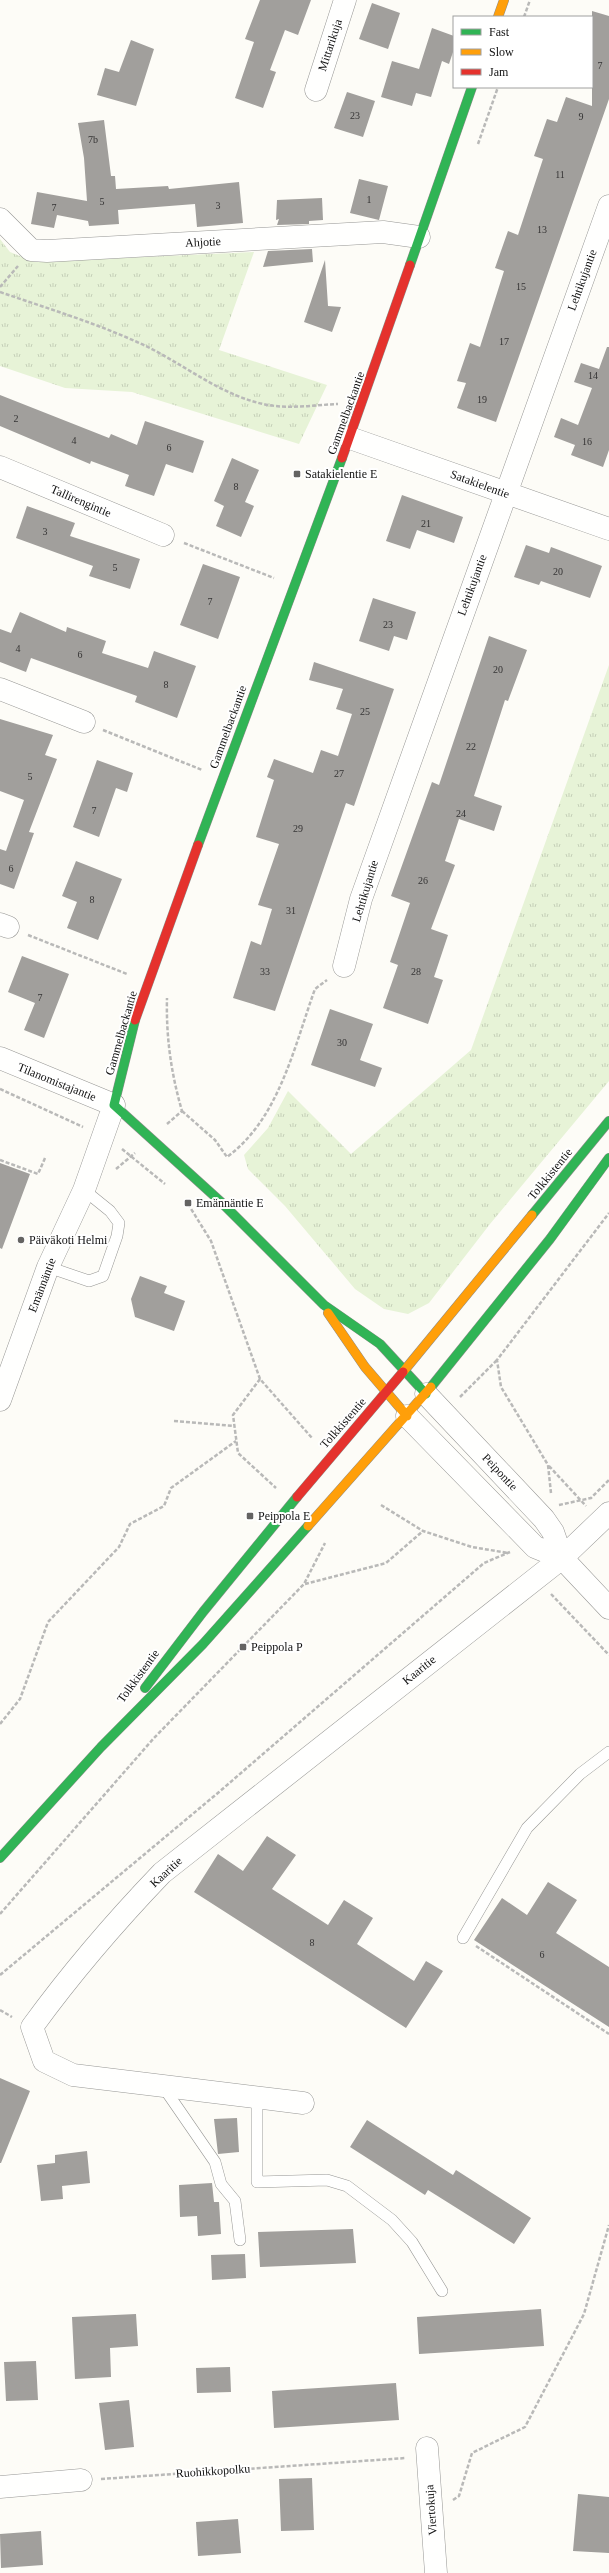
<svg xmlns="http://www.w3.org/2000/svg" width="609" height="2573" font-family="'Times New Roman',serif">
	<defs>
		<pattern id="grass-tufts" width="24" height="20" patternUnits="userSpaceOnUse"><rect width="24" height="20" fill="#e7f3d7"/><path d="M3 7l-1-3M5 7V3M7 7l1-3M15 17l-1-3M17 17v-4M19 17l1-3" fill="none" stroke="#c5cfb8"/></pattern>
	</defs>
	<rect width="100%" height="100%" fill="#fdfcf7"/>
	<path fill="url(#grass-tufts)" d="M0,239L10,252L35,262L254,252L219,350L327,385L299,444L132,392L65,388L0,366Z
		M609,665V1081L490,1224L429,1303L408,1314L384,1309L355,1289L285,1206L248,1169L244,1155L268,1128L288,1091L351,1154L471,1050Z"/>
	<path fill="#a19f9c" d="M260,0H311L298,35L285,30L270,70L276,72L263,108L235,98L254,42L245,39Z
		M372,3L400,13L388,49L359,39Z
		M592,11L609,16V99L496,422L457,408L466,383L457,381L470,343L480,347L504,271L495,268L508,231L518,235L543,159L534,156L547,119L557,122L566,97L592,106Z
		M432,28L454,36V49L449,64L442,61L431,97L416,93L412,106L381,97L392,61L419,69Z
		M131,40L154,49L136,106L97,95L105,68L119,72Z
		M347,92L375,101L363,137L334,128Z
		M104,120L111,176H115L116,189L168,186L169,189L239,182L243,223L197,227L195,204L118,210L119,224L89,226L88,221L57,215L54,228L31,224L37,192L87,201L84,158L78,123Z
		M359,179L388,186L379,220L350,213Z
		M322,198L323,220L309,221V224L277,225L279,219L276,220L277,200Z
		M312,249L313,262L263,267L268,251Z
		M325,260L328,306L341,307L332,332L304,322Z
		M607,347H609V450L603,467L571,455L575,445L554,437L561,418L578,425L592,388L574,382L581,363L599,369Z
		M0,395L109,438L111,434L137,445L145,421L204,441L193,473L166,464L154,496L125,486L129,475L91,461L90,464L0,426Z
		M232,458L259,470L245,502L254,506L241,537L216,526L224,506L214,501Z
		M402,495L463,517L454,543L417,530L410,549L386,541Z
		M27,506L75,523L70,536L140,559L130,589L89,576L93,566L16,538Z
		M526,545L549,553L551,547L602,566L590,598L541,581L539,585L514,577Z
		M203,564L240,577L218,639L180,625Z
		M373,598L416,612L407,640L394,636L389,651L359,641Z
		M20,612L66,632L67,627L106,641L102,653L148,668L154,651L196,666L177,718L135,702L137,696L31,658L26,672L0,662V629L11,633Z
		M489,636L527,650L508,701L505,700L474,796L502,806L494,831L459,819L445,861L455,865L431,929L448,935L434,977L443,980L428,1024L383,1008L398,965L390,962L410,903L391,896L432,782L439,785Z
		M314,662L394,689L354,806L346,803L275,1011L233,998L251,941L261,945L272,909L258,905L279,844L256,837L274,780L267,777L274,759L313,773L321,750L338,756L352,714L336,709L343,689L309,680Z
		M0,719L53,735L45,755L57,759L29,832L34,833L14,889L0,884V849L6,851L24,800L0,791Z
		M97,760L133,773L127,792L116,788L99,837L73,827Z
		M76,861L122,879L98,940L67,928L77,902L62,896Z
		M22,956L69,974L44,1038L24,1030L35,1003L8,992Z
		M330,1009L373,1024L360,1060L382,1068L375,1087L311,1065Z
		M0,1163L30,1174L2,1249L0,1248Z
		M140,1276L167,1286L164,1293L185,1301L174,1331L135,1317L131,1299Z
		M267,1836L296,1855L272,1889L328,1925L344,1900L373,1918L357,1944L414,1981L426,1961L443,1971L406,2028L194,1892L218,1854L243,1871Z
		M548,1882L577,1900L556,1933L609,1967V2027L474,1940L502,1898L527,1915Z
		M0,2078L30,2091L1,2163H0Z
		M237,2118L239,2152L218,2154L214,2119Z
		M367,2120L453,2175L456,2170L531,2218L514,2244L428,2190L425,2195L350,2147Z
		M87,2151L90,2183L62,2186L63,2199L41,2201L37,2165L55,2163V2155Z
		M212,2183L214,2202H219L221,2234L198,2236L197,2216L180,2217L179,2185Z
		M353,2229L356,2263L260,2267L258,2232Z
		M245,2254L246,2278L212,2280L211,2255Z
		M541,2309L544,2346L419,2354L417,2317Z
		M136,2314L138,2346L110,2348L111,2377L75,2379L72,2317Z
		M36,2361L38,2400L6,2401L4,2362Z
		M230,2367L231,2392L197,2393L196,2368Z
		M396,2383L399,2420L274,2428L272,2391Z
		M129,2400L134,2447L105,2450L99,2403Z
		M312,2478L314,2530L281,2531L279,2479Z
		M578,2494L609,2497V2553L573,2551Z
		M238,2519L241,2553L198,2556L196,2522Z
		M41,2531L43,2565L1,2568L0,2534Z"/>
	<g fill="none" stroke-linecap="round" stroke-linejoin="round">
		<defs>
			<path id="lane" d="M48,1267L89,1281L103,1276L117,1236L119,1223L110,1211L84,1190
				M463,1938L527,1828L580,1774L609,1752
				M164,2088L215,2162L221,2184L235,2201L240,2240
				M257,2098V2182L327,2180L347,2186L392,2220L412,2242L442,2291"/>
			<path id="street" d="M316,90L345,0
				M0,219L31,250L47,251L383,232L419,237
				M350,438L609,529
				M0,467L163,535
				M0,689L84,722
				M0,924L8,927
				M344,966L361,899L609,206
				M0,1058L114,1105L84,1190L48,1267L0,1400
				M426,1394L544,1519L553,1532L562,1558
				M407,1416L535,1547L562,1558L609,1608
				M303,2103L73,2075L44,2061L32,2027C72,1972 115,1922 162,1873L562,1558L609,1513
				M427,2448L436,2573
				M0,2487L81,2480"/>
			<path id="fast" d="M410,265L472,87
				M198,845L342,458
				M135,1020L114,1105L221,1202L324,1305L380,1344L426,1394
				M532,1215L609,1121
				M431,1387L550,1239L609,1158
				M145,1688L203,1612L297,1497
				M0,1858L101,1747L203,1644L308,1526"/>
			<path id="slow" d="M498,17L504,0
				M328,1313L365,1367L407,1416
				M403,1372L532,1215
				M308,1526L431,1387"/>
			<path id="jam" d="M342,458L410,265
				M135,1020L198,845
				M297,1497L403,1372"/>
		</defs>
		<use href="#lane" stroke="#979795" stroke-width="12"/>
		<use href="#street" stroke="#979795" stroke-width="23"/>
		<use href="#fast" stroke="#8e8d8b" stroke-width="10"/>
		<use href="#slow" stroke="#8e8d8b" stroke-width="10"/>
		<use href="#jam" stroke="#8e8d8b" stroke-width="10"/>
		<path stroke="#b9b9b8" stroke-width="2.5" stroke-dasharray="4 2" stroke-linecap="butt" d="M524,17L530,0
			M478,144L498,87
			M0,287L18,266
			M0,292C46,308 93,322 137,342C181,361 219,396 268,405C291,409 315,405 338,404
			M184,543L274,578
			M103,730L202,770
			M28,935L127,974
			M0,1089L83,1127
			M182,1111L215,1140L227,1157C279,1119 294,1047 315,989L327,980
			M167,1124L182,1111C171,1073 166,1037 167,998
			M122,1149L165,1184
			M0,1160L38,1174L45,1158
			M116,1169L135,1153
			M188,1204L211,1241L260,1379L312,1438
			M260,1379L233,1415L238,1453L276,1488
			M460,1397L497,1360
			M174,1421L234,1426
			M549,1466L586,1506
			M551,1493L548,1465L501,1387L497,1360L609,1213
			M381,1505L423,1531L472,1547L508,1553
			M559,1505L591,1498L609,1480
			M305,1584L386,1563L423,1531
			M551,1594L609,1655
			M0,1724L20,1699L48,1622L119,1547L130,1524L164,1506L171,1488L236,1441
			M0,1914L154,1738L304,1584L325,1543
			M476,1946L609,2034
			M0,1975L219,1792L484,1563L510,1552
			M0,2010L12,2017
			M101,2479L406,2458
			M453,2500L459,2496L472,2453L525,2427L584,2314L609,2225"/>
		<use href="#lane" stroke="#fffffe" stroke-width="11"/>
		<use href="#street" stroke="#fffffe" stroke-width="22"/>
		<use href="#fast" stroke="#30b455" stroke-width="9"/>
		<use href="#slow" stroke="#ff9f0a" stroke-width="9"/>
		<use href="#jam" stroke="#e5322d" stroke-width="9"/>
	</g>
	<g fill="#646362" stroke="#fff" stroke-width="1.5">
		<rect x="293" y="470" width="8" height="8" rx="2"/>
		<rect x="184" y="1199" width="8" height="8" rx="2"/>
		<circle cx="21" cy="1240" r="4"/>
		<rect x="246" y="1512" width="8" height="8" rx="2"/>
		<rect x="239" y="1643" width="8" height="8" rx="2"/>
	</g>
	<g text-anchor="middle" stroke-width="4" stroke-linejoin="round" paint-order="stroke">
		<g font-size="10" fill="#353434">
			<text x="600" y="69">7</text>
			<text x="355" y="119">23</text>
			<text x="581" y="120">9</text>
			<text x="93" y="143">7b</text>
			<text x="560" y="178">11</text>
			<text x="369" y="203">1</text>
			<text x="102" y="205">5</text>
			<text x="218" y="209">3</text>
			<text x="54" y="211">7</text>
			<text x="542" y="233">13</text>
			<text x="521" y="290">15</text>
			<text x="504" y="345">17</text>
			<text x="593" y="379">14</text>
			<text x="482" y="403">19</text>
			<text x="16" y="422">2</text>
			<text x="74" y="444">4</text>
			<text x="587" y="445">16</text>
			<text x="169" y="451">6</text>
			<text x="236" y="490">8</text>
			<text x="426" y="527">21</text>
			<text x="45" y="535">3</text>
			<text x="115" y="571">5</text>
			<text x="558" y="575">20</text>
			<text x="210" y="605">7</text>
			<text x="388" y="628">23</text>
			<text x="18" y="652">4</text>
			<text x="80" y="658">6</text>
			<text x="498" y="673">20</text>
			<text x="166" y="688">8</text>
			<text x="365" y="715">25</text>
			<text x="471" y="750">22</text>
			<text x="339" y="777">27</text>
			<text x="30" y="780">5</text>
			<text x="94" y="814">7</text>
			<text x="461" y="817">24</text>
			<text x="298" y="832">29</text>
			<text x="11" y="872">6</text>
			<text x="423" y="884">26</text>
			<text x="92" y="903">8</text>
			<text x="291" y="914">31</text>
			<text x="265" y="975">33</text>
			<text x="416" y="975">28</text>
			<text x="40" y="1001">7</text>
			<text x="342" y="1046">30</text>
			<text x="312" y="1946">8</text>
			<text x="542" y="1958">6</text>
		</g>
		<g font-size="12" fill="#111" stroke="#fff">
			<text transform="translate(330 45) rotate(-72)" y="4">Mittarikuja</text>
			<text transform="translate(203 242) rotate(-3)" y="4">Ahjotie</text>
			<text transform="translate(582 280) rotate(-70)" y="4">Lehtikujantie</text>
			<text transform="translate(346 413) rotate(-70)" y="4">Gammelbackantie</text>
			<text transform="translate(480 484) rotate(20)" y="4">Satakielentie</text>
			<text transform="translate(81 501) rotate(23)" y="4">Tallirengintie</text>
			<text transform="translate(472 585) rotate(-70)" y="4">Lehtikujantie</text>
			<text transform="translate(228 727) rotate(-70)" y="4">Gammelbackantie</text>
			<text transform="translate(365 891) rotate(-73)" y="4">Lehtikujantie</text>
			<text transform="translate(121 1033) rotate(-74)" y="4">Gammelbackantie</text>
			<text transform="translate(57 1082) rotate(22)" y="4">Tilanomistajantie</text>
			<text transform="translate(550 1174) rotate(-51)" y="4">Tolkkistentie</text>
			<text transform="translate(42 1285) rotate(-69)" y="4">Emännäntie</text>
			<text transform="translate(343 1423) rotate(-49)" y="4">Tolkkistentie</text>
			<text transform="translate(500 1472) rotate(47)" y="4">Peipontie</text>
			<text transform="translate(419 1670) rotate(-39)" y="4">Kaaritie</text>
			<text transform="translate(138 1676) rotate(-54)" y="4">Tolkkistentie</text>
			<text transform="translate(166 1872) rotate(-43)" y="4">Kaaritie</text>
			<text transform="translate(213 2471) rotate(-4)" y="4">Ruohikkopolku</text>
			<text transform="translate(431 2510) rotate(-94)" y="4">Viertokuja</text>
		</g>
		<g font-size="12" fill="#111" stroke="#fff" text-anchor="start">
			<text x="305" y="478">Satakielentie E</text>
			<text x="196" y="1207">Emännäntie E</text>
			<text x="29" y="1244">Päiväkoti Helmi</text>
			<text x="258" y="1520">Peippola E</text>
			<text x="251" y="1651">Peippola P</text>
		</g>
	</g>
	<rect x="453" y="16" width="140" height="72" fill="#ffffff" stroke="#a0a0a0"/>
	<rect x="461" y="29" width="20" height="6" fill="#30b455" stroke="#a0a0a0"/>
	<text x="489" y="36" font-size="12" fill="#111111">Fast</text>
	<rect x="461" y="49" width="20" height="6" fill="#ff9f0a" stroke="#a0a0a0"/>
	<text x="489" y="56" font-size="12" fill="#111111">Slow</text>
	<rect x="461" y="69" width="20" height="6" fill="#e5322d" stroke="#a0a0a0"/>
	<text x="489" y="76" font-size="12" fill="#111111">Jam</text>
</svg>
